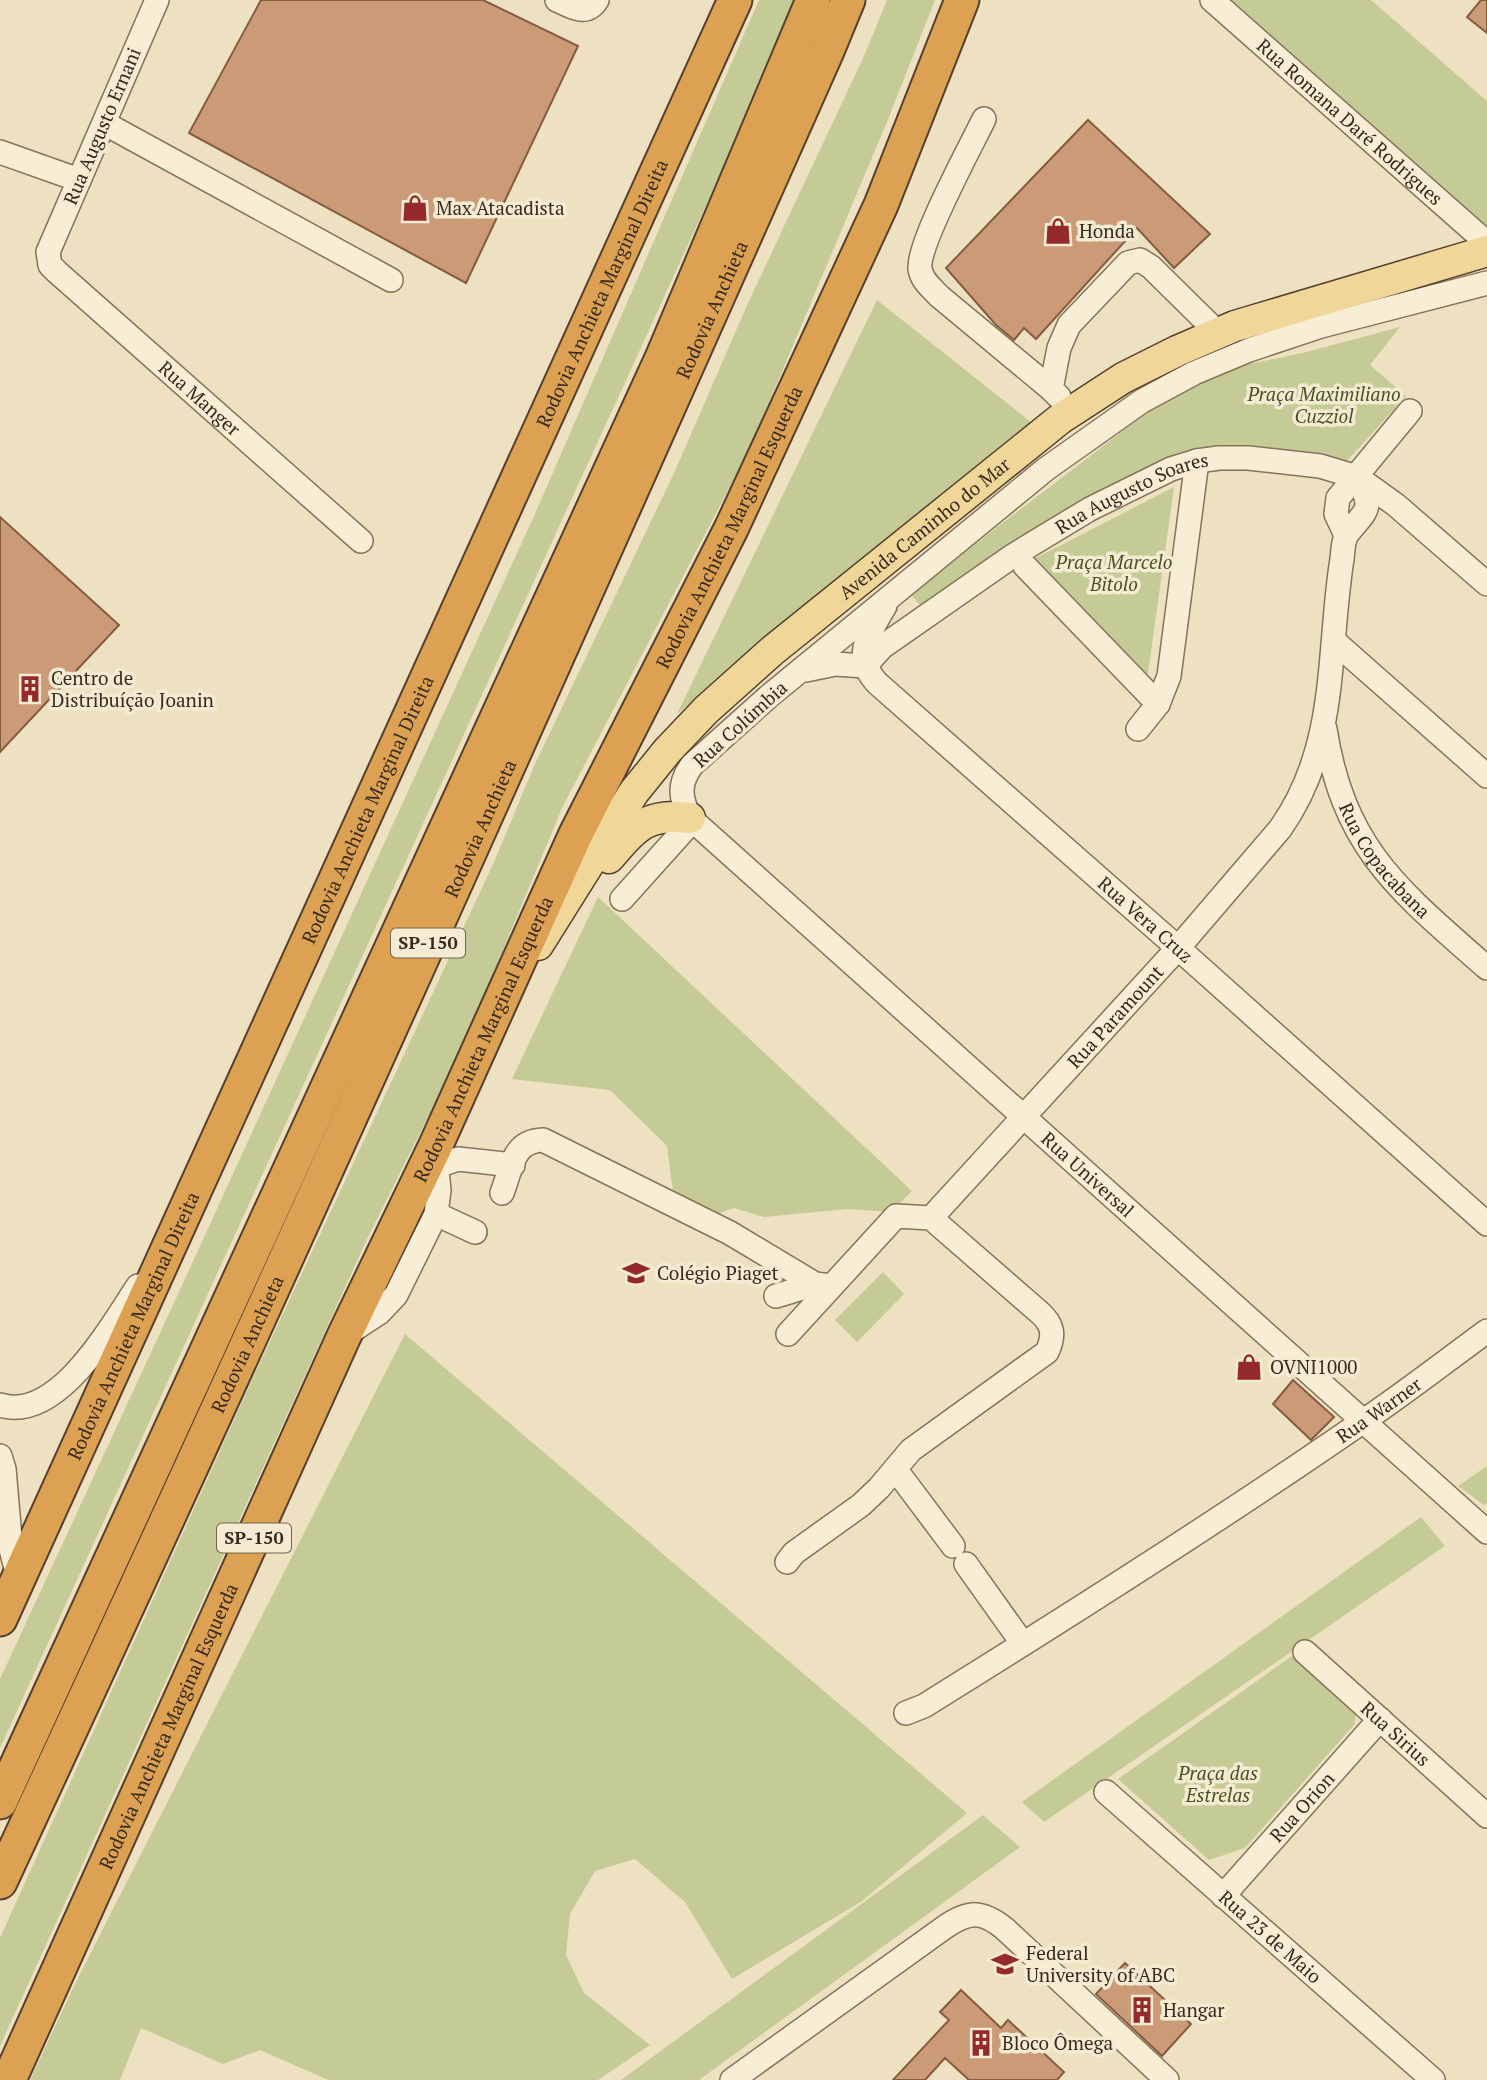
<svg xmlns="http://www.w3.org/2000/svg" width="1487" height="2080" font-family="'PT Serif',serif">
	<rect width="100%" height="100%" fill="#ede1c2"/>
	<path fill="#c5cb96" d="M759,0H800L0,1748V1679L179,1292L534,516Z
		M887,0H935L887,122L749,450L563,806L459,1055L368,1237L0,2046V1938L253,1378L495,860L534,766L675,471L748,303L864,56Z
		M1229,0H1371L1487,101V227Z
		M877,300L1036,426L677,714Z
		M1400,327L1370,365L1406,396L1347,461L1304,460L1235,449L1065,513L994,554L920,605L910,594L1150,410L1234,367L1303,353Z
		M1174,487L1147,680L1034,559Z
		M598,897L912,1191L891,1212L847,1209L764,1217L734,1208L717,1214L673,1192L667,1146L610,1090L512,1079Z
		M883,1272L904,1294L857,1342L835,1320Z
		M405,1334L967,1813L862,1901L732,1979L685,1902L635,1859L595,1871L570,1914L566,1955L584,1993L650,2045L598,2080H328L260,2050L223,2064L141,2028L120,2080H30L74,1986Z
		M1487,1466V1503L1484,1505L1458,1486Z
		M1421,1517L1445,1546L1044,1822L1022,1802Z
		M1292,1656L1356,1712L1354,1725L1245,1848L1209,1860L1118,1779Z
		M983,1815L1020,1847L699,2080H621Z"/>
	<path fill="#cb9b78" stroke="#865c40" stroke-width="2" d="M261,0H483L578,46L466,283L189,133Z
		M1481,0H1487V33L1467,17Z
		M1088,120L1210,234L1174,268L1137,228L1036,339L1024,328L1014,340L996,325L946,268Z
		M0,517L119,625L0,752Z
		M1293,1380L1334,1417L1311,1440L1273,1404Z
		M1125,1963L1191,2024L1162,2056L1096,1994Z
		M961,1990L1001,2028L1008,2020L1064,2072L1057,2080H969L945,2058L925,2080H893L949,2020L940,2012Z"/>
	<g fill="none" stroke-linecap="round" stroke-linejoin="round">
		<defs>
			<g id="minor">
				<path id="s1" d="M157,0L48,252L50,265L57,272L361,541"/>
				<path d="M557,0C573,7 586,17 597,0"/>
				<path id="s2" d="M1212,0L1487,243"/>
				<path d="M984,119C971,146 917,245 920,269C922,281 931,287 939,296L1051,389"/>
				<path d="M104,123L391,280"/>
				<path d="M0,152L79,180"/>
				<path id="s3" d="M1487,283L1321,326L1249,350L1194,373L1142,401L1046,469L768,697L692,765C678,784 680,798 690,818L1487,1532"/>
				<path d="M1059,397L1051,389L1059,348L1069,325L1128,263L1140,260L1151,267L1218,333"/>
				<path d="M1346,535L1336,514L1338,498L1410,411"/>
				<path d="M1025,566L1158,704"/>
				<path id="s4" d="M885,606C869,633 852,656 877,683L1178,948L1487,1224"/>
				<path d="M1335,642L1487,776"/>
				<path id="s5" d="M806,670L835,664L865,666L882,647L1014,555L1090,509L1171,469L1197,461L1219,458H1248L1320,466L1357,477L1396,505L1487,584"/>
				<path d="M1138,729L1158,704L1169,676L1197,461"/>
				<path id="s6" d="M1325,729C1344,850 1400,891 1487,968"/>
				<path d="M622,899L693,820"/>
				<path d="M437,1166L458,1159L513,1165"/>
				<path d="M502,1193C512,1168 512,1141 543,1140L730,1233L815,1284L831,1286"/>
				<path d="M436,1214L475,1232"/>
				<path id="s7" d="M931,1218L1178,948L1280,829C1339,746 1327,653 1342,559C1343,551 1343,539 1348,533C1368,508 1374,510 1357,477"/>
				<path d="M776,1296L815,1284"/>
				<path d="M344,1336L379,1313L396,1295L436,1214L439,1190L435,1151"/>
				<path d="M0,1405C58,1423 111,1326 138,1286"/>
				<path d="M0,1456L4,1469L11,1549L19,1580"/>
				<path d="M896,1470L953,1546"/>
				<path d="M787,1562L794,1553L861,1505L879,1488L911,1450L1047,1352C1055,1335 1053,1324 1039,1312L931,1218L896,1216L788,1334"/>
				<path d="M966,1564L1023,1644"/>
				<path id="s8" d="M1305,1652L1487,1816"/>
				<path id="s9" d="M906,1713L924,1706C1072,1614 1219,1521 1362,1422C1405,1393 1446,1361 1487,1331"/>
				<path id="s10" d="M1106,1792L1433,2080"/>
				<path id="s11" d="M1223,1896L1380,1719"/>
				<path d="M732,2080L945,1927C969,1911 982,1910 1005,1929L1167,2080"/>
			</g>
			<g id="major">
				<path d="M609,858C636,827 646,813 690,818"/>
				<path id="s12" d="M538,945L634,792L668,750L706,710L772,651L1060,419L1123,378L1177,351L1235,326L1487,251"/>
			</g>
			<g id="highway">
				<path id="s13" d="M0,1619L735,0"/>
				<path d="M0,1802L663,356L813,0"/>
				<path id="s14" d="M0,1882C282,1275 555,663 827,51L848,0"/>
				<path id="s15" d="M9,2080L344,1336L435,1147L575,836L731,529L881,205L962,0"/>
			</g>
		</defs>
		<use href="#minor" stroke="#87725a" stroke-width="26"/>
		<use href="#major" stroke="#55402e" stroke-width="33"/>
		<use href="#highway" stroke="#55402e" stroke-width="37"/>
		<use href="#minor" stroke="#f8eed5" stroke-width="23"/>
		<use href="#major" stroke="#f1d69a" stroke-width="30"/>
		<use href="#highway" stroke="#dca153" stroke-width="33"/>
	</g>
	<defs>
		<symbol id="shop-bare" viewBox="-9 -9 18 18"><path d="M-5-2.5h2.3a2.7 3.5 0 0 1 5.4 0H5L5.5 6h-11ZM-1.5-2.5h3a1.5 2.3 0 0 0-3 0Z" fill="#952a2b" stroke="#f5ebd2" stroke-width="2.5" paint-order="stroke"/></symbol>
		<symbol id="building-bare" viewBox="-9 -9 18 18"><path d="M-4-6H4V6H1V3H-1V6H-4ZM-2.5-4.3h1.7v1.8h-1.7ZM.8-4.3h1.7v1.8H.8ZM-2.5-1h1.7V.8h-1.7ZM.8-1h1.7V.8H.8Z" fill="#952a2b" stroke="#f5ebd2" stroke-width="2.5" paint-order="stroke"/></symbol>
		<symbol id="school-bare" viewBox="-9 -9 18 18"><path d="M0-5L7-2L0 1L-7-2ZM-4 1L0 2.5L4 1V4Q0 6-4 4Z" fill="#952a2b" stroke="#f5ebd2" stroke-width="2.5" paint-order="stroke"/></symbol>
		<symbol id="university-bare" viewBox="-9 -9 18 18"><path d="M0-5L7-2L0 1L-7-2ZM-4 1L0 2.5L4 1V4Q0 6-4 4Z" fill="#952a2b" stroke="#f5ebd2" stroke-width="2.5" paint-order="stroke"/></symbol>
	</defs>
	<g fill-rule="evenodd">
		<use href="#shop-bare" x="396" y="189" width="38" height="38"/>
		<use href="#shop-bare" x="1039" y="212" width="38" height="38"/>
		<use href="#building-bare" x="11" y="670" width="38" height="38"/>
		<use href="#school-bare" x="617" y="1254" width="38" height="38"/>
		<use href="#shop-bare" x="1230" y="1348" width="38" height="38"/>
		<use href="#university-bare" x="986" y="1945" width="38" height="38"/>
		<use href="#building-bare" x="1123" y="1991" width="38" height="38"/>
		<use href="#building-bare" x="962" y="2024" width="38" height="38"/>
	</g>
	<g text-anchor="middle" stroke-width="7" stroke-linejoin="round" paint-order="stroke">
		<g fill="#f5ebd2" stroke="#706454" stroke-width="2">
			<rect x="391" y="928.5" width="74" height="29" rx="5"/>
			<rect x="217" y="1523.5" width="74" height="29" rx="5"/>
		</g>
		<g font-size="18" font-weight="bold" fill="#372a1e">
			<text x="428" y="949">SP-150</text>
			<text x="254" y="1544">SP-150</text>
		</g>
		<g font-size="19" fill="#372a1e" stroke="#f5ebd2">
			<text dy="7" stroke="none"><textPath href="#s2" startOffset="184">Rua Romana Daré Rodrigues</textPath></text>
			<text transform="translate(102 126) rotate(-67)" y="7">Rua Augusto Ernani</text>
			<text dy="7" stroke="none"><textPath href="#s13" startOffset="1456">Rodovia Anchieta Marginal Direita</textPath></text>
			<text dy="7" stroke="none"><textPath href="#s14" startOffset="1726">Rodovia Anchieta</textPath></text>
			<text dy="7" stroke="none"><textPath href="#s1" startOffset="488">Rua Manger</textPath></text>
			<text dy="7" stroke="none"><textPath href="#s5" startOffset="380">Rua Augusto Soares</textPath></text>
			<text dy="7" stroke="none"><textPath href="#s15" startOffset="1712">Rodovia Anchieta Marginal Esquerda</textPath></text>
			<text dy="7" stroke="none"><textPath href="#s12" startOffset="574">Avenida Caminho do Mar</textPath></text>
			<text transform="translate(740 724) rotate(-42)" y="7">Rua Colúmbia</text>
			<text dy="7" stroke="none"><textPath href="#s13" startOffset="889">Rodovia Anchieta Marginal Direita</textPath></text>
			<text dy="7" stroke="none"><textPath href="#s14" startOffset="1158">Rodovia Anchieta</textPath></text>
			<text dy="7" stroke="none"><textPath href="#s6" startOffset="147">Rua Copacabana</textPath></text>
			<text dy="7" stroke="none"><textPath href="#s4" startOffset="443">Rua Vera Cruz</textPath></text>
			<text dy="7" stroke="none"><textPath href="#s7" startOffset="273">Rua Paramount</textPath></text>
			<text dy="7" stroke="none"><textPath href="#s15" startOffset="1144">Rodovia Anchieta Marginal Esquerda</textPath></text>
			<text dy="7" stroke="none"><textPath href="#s3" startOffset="1536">Rua Universal</textPath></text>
			<text dy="7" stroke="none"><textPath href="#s13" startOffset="322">Rodovia Anchieta Marginal Direita</textPath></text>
			<text dy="7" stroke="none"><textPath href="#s14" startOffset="592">Rodovia Anchieta</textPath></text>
			<text dy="7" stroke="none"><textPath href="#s9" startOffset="562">Rua Warner</textPath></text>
			<text dy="7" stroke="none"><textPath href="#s15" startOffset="388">Rodovia Anchieta Marginal Esquerda</textPath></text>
			<text dy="7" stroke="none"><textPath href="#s8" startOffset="122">Rua Sirius</textPath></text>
			<text dy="7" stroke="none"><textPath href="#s11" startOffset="119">Rua Orion</textPath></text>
			<text dy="7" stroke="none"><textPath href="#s10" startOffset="219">Rua 23 de Maio</textPath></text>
		</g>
		<g font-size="19" fill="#372a1e" stroke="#f5ebd2" text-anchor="start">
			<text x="436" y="215">Max Atacadista</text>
			<text x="1079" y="238">Honda</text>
			<text x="51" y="685">Centro de<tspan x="51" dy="22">Distribuíção Joanin</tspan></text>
			<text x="657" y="1280">Colégio Piaget</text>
			<text x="1270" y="1374">OVNI1000</text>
			<text x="1026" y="1960">Federal<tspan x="1026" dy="22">University of ABC</tspan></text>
			<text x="1163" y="2017">Hangar</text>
			<text x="1002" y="2050">Bloco Ômega</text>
		</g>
		<g font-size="19" font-style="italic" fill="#475324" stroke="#f5ebd2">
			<text x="1324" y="401">Praça Maximiliano<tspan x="1324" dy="22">Cuzziol</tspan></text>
			<text x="1114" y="569">Praça Marcelo<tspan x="1114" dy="22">Bitolo</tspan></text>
			<text x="1218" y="1780">Praça das<tspan x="1218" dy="22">Estrelas</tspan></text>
		</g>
	</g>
</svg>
